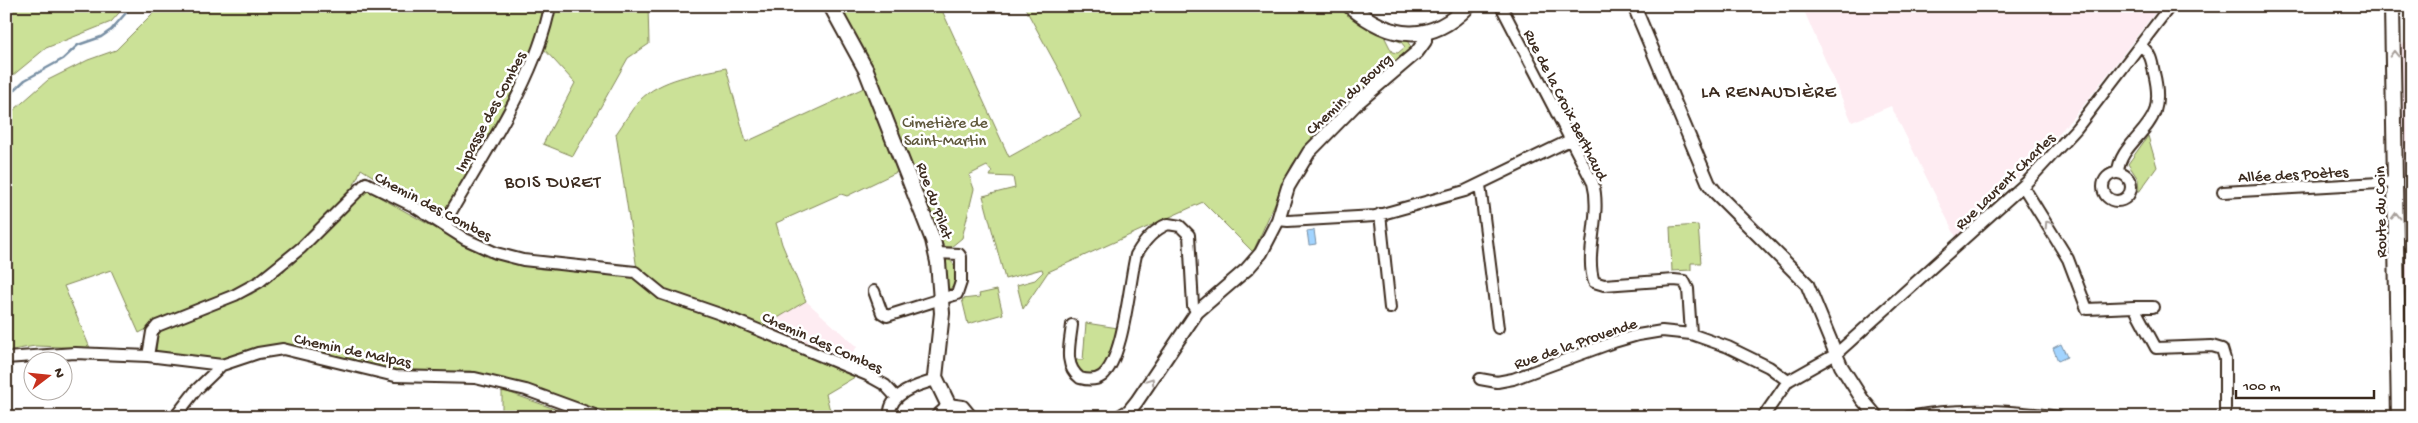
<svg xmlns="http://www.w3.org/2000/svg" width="2418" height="423" font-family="'Gochi Hand',sans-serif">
	<rect width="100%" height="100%" fill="#fff"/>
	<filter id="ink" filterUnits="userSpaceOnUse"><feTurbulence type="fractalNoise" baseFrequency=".02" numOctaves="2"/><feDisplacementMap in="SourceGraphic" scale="10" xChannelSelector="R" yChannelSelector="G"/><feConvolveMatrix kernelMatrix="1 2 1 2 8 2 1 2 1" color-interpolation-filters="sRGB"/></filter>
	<g filter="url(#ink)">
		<path fill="#feecf2" d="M1802,6H2160L2083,106L2030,166L1956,237L1891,106L1852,122Z
			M2412,42V309H2404L2400,44Z
			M806,301L857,347L845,362L828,355L822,350L818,351L796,342L795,339H790L763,329V326Z"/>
		<path fill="#cbe197" stroke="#83865a" d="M6,6H125L111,22L46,48L6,81Z
			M160,6H548L538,48L493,132L441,219L361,169C352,195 335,210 315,229C296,247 277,268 254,281C217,302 176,313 139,333L111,270L64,286L90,348L35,346L7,351L6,117L48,80L88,60L116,50Z
			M552,6H648L649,44L628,58L573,156L543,144L575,83L543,48Z
			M838,6H940L1009,157L1081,117L1061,74L1024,6H1340L1384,36L1392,52L1398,53L1405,47L1401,42L1390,38L1391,36L1406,39L1411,47L1405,55L1392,63L1309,142L1292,165L1253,252L1203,202L1048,272L1023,309L1017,285L1035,280L1043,272L1042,269L1005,279L983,196L1015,188L1013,177L990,176L992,172L987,166L969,175L974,189L962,238L951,247H946L938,241Z
			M726,68L746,142L868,86L901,170L847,196L841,194L776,223L782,244L806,301L761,328L656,287L637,269L616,134C624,123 630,111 639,101C661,78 697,74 726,68Z
			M2148,136L2157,167L2139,192L2138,179L2128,164Z
			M365,189L487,257L541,269L629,275L655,295L860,374L826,394L829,407L835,417H616L605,412L470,371L399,373L285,346L224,361L156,352L158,331L252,294L291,266Z
			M1698,225L1701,263H1691V270L1672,271L1670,227Z
			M948,258L957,268L953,287L949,289L945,287L943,259Z
			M997,290L1003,314L968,324L962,299L980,297L979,294Z
			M1086,323L1118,328C1114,346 1108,382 1082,372L1077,366L1076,360H1083Z
			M502,390L577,417H502Z"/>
		<path fill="#a2d4ff" stroke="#7990a5" d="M1314,230L1316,244L1309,245L1307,231Z
			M2061,344L2067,357L2058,361L2053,348Z"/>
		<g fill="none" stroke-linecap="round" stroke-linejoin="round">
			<path stroke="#7990a5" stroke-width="2.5" d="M6,98L25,80L63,59L78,45L101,37L111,30L132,6"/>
			<defs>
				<path id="minor" d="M1501,6L1593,183C1602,216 1584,253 1594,282L1604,285L1674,280L1684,281L1688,289L1691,334
					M2118,172C2119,148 2148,133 2155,111C2159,98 2157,85 2154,73C2152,62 2151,53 2141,46
					M2103 187a14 14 0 1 1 28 0a14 14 0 1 1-28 0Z
					M1480,185L1498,328
					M2026,191L2068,259L2087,309L2134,307L2156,348L2212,346L2222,349L2225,359V417
					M2223,192L2396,182
					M1380,214L1390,308
					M1278,220L1288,221L1375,216L1465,191L1570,140
					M447,227L448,217C484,154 537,77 550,6
					M874,291L882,313L887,316L957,294L961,282V257L959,254L937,253
					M2134,307H2153
					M1072,325C1070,344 1063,365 1080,378C1087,380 1095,381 1102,376C1124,359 1129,283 1136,255C1144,241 1153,230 1168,224L1180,226L1189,235L1193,306L1197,312
					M148,356L152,332L157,326L235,295L259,282L301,248L366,183L413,206L465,239L496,253L523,260L635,272L662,294L720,314L867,375L885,385L896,397
					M6,358L75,353L148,356L222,365L258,353L283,349L395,376L475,378L526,390L600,417
					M1480,379L1497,382L1513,379L1614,342L1638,335L1662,331L1691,334L1728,347L1769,367L1788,381
					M948,404L963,406L972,417
					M175,417L196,390L222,365
					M890,417C887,394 917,385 936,380
					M1763,417L1788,381L1836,354L2027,182L2076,129L2170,6
					M1908,417C1957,407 2010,410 2059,417"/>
				<path id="tertiary" d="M1634,6L1709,184L1716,193L1807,284L1841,366L1862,399L1877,417
					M1119,417L1129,411L1137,401L1197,312L1247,269L1261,253L1278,220L1288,187L1309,152L1357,103L1417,52L1425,41V34"/>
				<path id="secondary" d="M831,6L866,70L933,240L938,262L942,313L935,377L948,404L946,410L938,417
					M1350,6C1390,40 1430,45 1468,6
					M2392,6L2399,417"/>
			</defs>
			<use href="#minor" stroke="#3b2a1e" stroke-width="14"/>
			<use href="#tertiary" stroke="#3b2a1e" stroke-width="16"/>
			<use href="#secondary" stroke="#3b2a1e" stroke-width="18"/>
			<use href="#minor" stroke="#fff" stroke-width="10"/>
			<use href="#tertiary" stroke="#fff" stroke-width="12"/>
			<use href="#secondary" stroke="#fff" stroke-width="14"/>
		</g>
		<defs><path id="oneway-chevron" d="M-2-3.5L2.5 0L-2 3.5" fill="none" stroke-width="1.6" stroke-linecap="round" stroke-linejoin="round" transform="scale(1.25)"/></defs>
		<g stroke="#a79f9a">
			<use href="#oneway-chevron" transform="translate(2394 54) rotate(-91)"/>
			<use href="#oneway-chevron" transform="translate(2396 216) rotate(-91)"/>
			<use href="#oneway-chevron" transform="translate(2048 224) rotate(-123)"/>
			<use href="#oneway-chevron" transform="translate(1151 381) rotate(-56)"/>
		</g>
	</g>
	<g text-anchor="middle" stroke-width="5" stroke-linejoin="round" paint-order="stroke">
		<g font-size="16" fill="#3b2a1e" stroke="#fff">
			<text transform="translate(1348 93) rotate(-43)" y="6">Chemin du Bourg</text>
			<text transform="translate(1567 104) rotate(63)" y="6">Rue de la Croix Berthaud</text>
			<text transform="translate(489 111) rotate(-62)" y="6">Impasse des Combes</text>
			<text transform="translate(2293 173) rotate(-3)" y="6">Allée des Poètes</text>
			<text transform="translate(2004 180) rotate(-44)" y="6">Rue Laurent Charles</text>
			<text transform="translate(936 200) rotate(70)" y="6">Rue du Pilat</text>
			<text transform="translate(434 205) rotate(28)" y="6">Chemin des Combes</text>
			<text transform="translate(2379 212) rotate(-91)" y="6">Route du Coin</text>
			<text transform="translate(823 341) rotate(24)" y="6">Chemin des Combes</text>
			<text transform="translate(1575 342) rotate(-19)" y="6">Rue de la Provende</text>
			<text transform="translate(353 349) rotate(12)" y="6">Chemin de Malpas</text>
		</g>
		<g font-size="16" fill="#5f583c" stroke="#fff">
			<text x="945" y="127">Cimetière de<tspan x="945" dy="18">Saint-Martin</tspan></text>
		</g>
		<g font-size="18" letter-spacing="1" fill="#3b2a1e" stroke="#fff">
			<text x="1769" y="97">LA RENAUDIÈRE</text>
			<text x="553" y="187">BOIS DURET</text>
		</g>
	</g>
	<rect width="2418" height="423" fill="none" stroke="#fff" stroke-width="25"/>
	<rect x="12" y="12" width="2393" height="398" fill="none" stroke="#3b2a1e" stroke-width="2" filter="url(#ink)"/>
	<g transform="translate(48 376) rotate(74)"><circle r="24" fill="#ffffff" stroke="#b1aaa5"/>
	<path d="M0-4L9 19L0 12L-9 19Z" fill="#c8321e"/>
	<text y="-8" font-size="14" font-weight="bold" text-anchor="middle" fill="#3b2a1e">N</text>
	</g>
	<path d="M2236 390v8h138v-8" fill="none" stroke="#3b2a1e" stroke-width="2.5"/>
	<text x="2243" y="390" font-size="15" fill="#3b2a1e" stroke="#ffffff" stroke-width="4" paint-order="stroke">100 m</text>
</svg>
